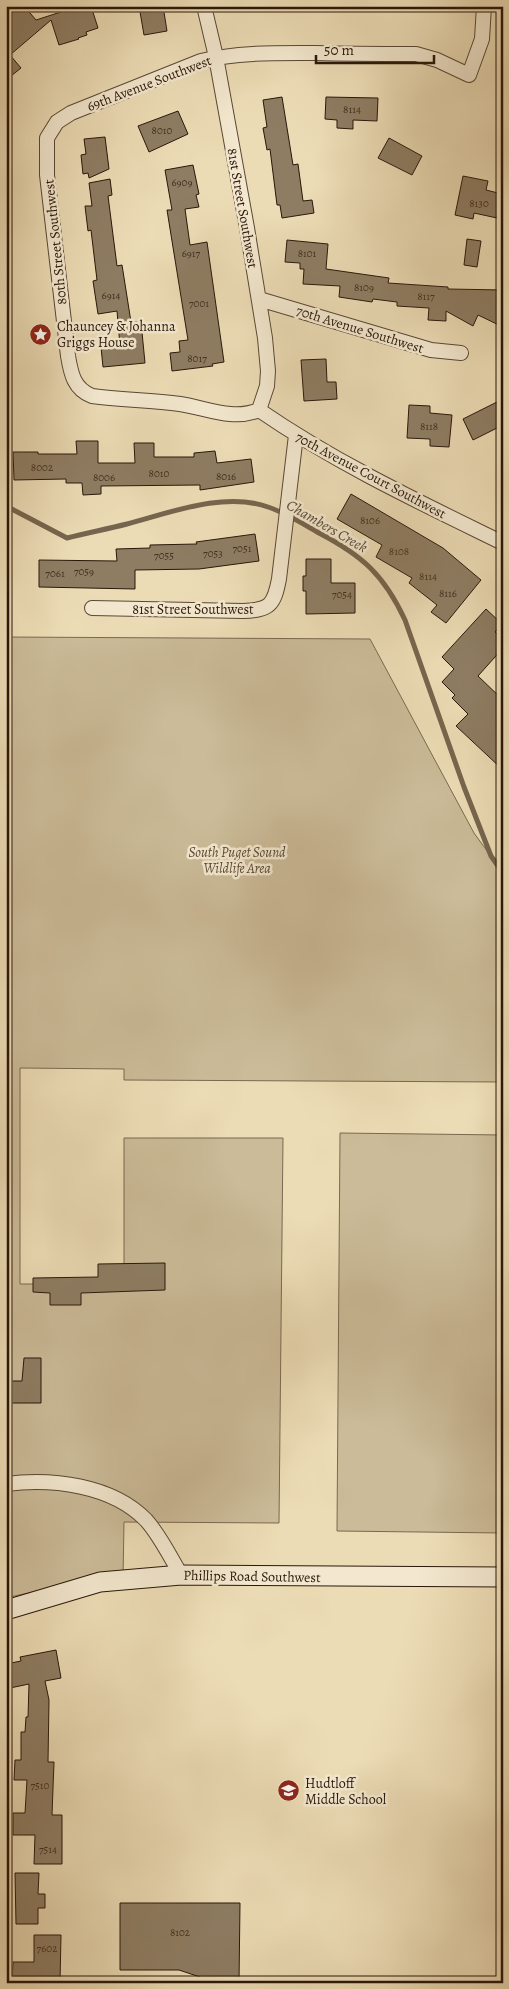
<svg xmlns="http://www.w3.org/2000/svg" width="509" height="1989" font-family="Alegreya,serif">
	<rect width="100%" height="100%" fill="#ecdcb5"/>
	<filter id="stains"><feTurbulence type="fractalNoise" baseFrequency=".004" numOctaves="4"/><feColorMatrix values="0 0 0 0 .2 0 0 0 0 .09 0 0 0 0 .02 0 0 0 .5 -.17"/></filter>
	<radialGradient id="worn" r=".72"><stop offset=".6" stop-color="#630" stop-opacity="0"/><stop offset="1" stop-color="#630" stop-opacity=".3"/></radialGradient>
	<path fill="#cbbb98" stroke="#7a6951" d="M6,637L370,639L474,833L503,873V1082L124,1080V1069L20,1068V1284H124V1138H283L279,1523L124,1522L123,1580L81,1581L6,1598Z
		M340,1133L503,1135V1533L337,1531Z"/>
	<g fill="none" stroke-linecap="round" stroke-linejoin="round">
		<path stroke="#76654e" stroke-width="5" d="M6,506L67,538C87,533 107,529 127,524C169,513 224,491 268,507C286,513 303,524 319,533C363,556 384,575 405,620L464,787L491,856L503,873"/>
	</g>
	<path fill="#8e7d63" stroke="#29170a" d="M6,6H12L16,11L24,6L36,20L67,10V12L85,6H91L98,28L86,32L87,35L78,38L79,39L59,45L51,20L10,55L21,68L6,80Z
		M139,6H163L167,31L144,35Z
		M282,97L293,165L298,164L303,201L312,200L314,213L282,218L280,205H277L270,149L267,150L263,128L267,127L263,100Z
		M326,97L378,98L377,121L353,120V129L337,128V120L325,119Z
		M178,111L188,134L149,152L138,126Z
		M105,137L109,169L89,178L88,173L83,174L81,155L86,154L84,139Z
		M389,138L422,156L412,175L378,158Z
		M193,165L199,194L196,195L199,207L185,209L190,245L207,242L224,362L212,364L213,366L172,371L170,353L180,352L179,341L188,340L167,210H172L165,170Z
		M463,176L488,181L486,190L502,194L497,218L474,213L473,219L455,215Z
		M110,179L112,195L108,196L117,266L122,265L131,322H141L145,363L103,367L101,347L120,346L117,311L98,314L93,281L97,280L91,230L88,231L85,206H92L89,183Z
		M467,239L481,241L477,267L464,265Z
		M287,240L328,244L326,269L389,278L388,283L448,287V289L503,290V327L478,315L473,326L446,311V321L428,320L429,308L397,306V302L373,299L372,302L339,297L340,286L303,284L304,269H300V263L285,262Z
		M326,359L327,382H336L337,399L304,401L301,360Z
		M503,399V425L473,440L463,419Z
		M409,405L430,406V413L452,415L449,447L430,446V439L407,438Z
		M76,441H98V463H135L134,443H154V457H194V453L215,451L217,463L251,459L254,482L200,490V485L101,486V494L83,495L82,483H66V479L14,480L13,452H38V454H77Z
		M351,494L443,548L481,580L446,623L431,612L437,605L409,583L412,578L376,557L382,545L337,519Z
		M255,534L259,561L199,569L135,570V589L39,587V560L117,561L116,549L150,548V545L197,544L196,542Z
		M306,559H331V583H355V613L306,614V591H303V576H306Z
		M486,609L502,624L495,632L503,639V648L478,676L503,700V770L456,726L468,714L452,698L455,695L442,682L454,669L442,657Z
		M165,1263V1290L81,1293V1305H50V1293L33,1292V1278L98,1277V1264Z
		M24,1358H41V1403H6L7,1381H22Z
		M56,1650L61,1678L45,1681L49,1700L48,1762H54L52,1815H62V1864H34L35,1835H13V1813H25L27,1780H14L15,1760H21V1732H25L26,1717H28L29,1684L10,1688L6,1664L21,1661L20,1657Z
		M15,1873H39L38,1894H45V1908H38V1924H16Z
		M120,1903H240L239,1983H200V1977L179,1970H120Z
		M34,1935H61L60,1982L12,1983L13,1962H34Z"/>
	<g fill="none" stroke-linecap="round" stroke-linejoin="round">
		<defs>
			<path id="street" d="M204,6L216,57L247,228L265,338L268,371L267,386L259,410
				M259,299L431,350L461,353
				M259,410C232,421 207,408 180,404C151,400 121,400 92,396C74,389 71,374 68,356L47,175V138L57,122L71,113L201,61C239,52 277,53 316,53C349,54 382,54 416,54L437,60L469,75L482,39L484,6
				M259,410C336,463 419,502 503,543
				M92,608L243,611C270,610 274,605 279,579L296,435
				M6,1484C52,1478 112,1485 146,1520C159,1534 171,1558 181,1575"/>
			<path id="secondary" d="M6,1610L100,1582L181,1575L503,1577"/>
		</defs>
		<use href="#street" stroke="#5a4835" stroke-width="16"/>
		<use href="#secondary" stroke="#29170a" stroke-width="21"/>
		<use href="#street" stroke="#f3e8cf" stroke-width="14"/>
		<use href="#secondary" stroke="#f3e8cf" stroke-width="19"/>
	</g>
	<defs>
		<symbol id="sight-disc" viewBox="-11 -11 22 22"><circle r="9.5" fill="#8f2418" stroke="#f3e8cf"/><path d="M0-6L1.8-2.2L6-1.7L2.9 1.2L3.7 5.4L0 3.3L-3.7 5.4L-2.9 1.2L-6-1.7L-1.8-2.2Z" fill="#fff"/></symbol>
		<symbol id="school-disc" viewBox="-11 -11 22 22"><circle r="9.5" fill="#8f2418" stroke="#f3e8cf"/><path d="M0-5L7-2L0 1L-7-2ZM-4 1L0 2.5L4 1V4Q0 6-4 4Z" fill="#fff"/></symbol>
	</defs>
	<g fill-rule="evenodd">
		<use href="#sight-disc" x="28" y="322" width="25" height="25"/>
		<use href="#school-disc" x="276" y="1778" width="25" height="25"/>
	</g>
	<g text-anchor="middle" stroke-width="5" stroke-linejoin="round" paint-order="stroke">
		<g font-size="11" fill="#423020">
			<text x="352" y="113">8114</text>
			<text x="162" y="134">8010</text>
			<text x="182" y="186">6909</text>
			<text x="479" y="207">8130</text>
			<text x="191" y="257">6917</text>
			<text x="307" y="257">8101</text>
			<text x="364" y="291">8109</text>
			<text x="111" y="299">6914</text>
			<text x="426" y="300">8117</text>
			<text x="199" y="307">7001</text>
			<text x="197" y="362">8017</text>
			<text x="429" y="430">8118</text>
			<text x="42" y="471">8002</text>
			<text x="159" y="477">8010</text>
			<text x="226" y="480">8016</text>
			<text x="104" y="481">8006</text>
			<text x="370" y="524">8106</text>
			<text x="242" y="552">7051</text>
			<text x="399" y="555">8108</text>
			<text x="213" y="557">7053</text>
			<text x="164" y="559">7055</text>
			<text x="84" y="575">7059</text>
			<text x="55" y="577">7061</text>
			<text x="428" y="580">8114</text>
			<text x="448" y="597">8116</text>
			<text x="342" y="598">7054</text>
			<text x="40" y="1789">7510</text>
			<text x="48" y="1853">7514</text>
			<text x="180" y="1936">8102</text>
			<text x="47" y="1952">7602</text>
		</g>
		<g font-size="14" fill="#29170a" stroke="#f3e8cf">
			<text transform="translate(149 83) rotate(-21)" y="5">69th Avenue Southwest</text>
			<text transform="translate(243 208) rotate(80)" y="5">81st Street Southwest</text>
			<text transform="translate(55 242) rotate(-96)" y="5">80th Street Southwest</text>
			<text transform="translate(360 329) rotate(17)" y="5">70th Avenue Southwest</text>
			<text transform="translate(371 475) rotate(28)" y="5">70th Avenue Court Southwest</text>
			<text x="193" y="614">81st Street Southwest</text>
			<text transform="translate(252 1576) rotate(1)" y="5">Phillips Road Southwest</text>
		</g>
		<g font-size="14" fill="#29170a" stroke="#f3e8cf" text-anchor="start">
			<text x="57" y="331">Chauncey &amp; Johanna<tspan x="57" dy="16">Griggs House</tspan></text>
			<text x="305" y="1788">Hudtloff<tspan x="305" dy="16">Middle School</tspan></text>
		</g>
		<g font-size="14" font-style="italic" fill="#5a4835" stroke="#f3e8cf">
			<text x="237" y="857">South Puget Sound<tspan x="237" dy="16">Wildlife Area</tspan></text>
		</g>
		<g font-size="15" font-style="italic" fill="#5d4b37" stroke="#f3e8cf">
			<text transform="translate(327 526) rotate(30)" y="5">Chambers Creek</text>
		</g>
	</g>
	<rect width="509" height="1989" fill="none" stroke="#ecdcb5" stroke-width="25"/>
	<rect x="8" y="8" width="494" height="1974" fill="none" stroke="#29170a" stroke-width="2.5"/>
	<rect x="12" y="12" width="484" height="1964" fill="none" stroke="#29170a"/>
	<path d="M316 55v8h118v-8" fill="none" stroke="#29170a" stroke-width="2.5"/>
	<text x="324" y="55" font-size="15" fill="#29170a" stroke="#f3e8cf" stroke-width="4" paint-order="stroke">50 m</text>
	<rect width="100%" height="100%" filter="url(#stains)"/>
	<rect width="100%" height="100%" fill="url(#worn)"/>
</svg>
